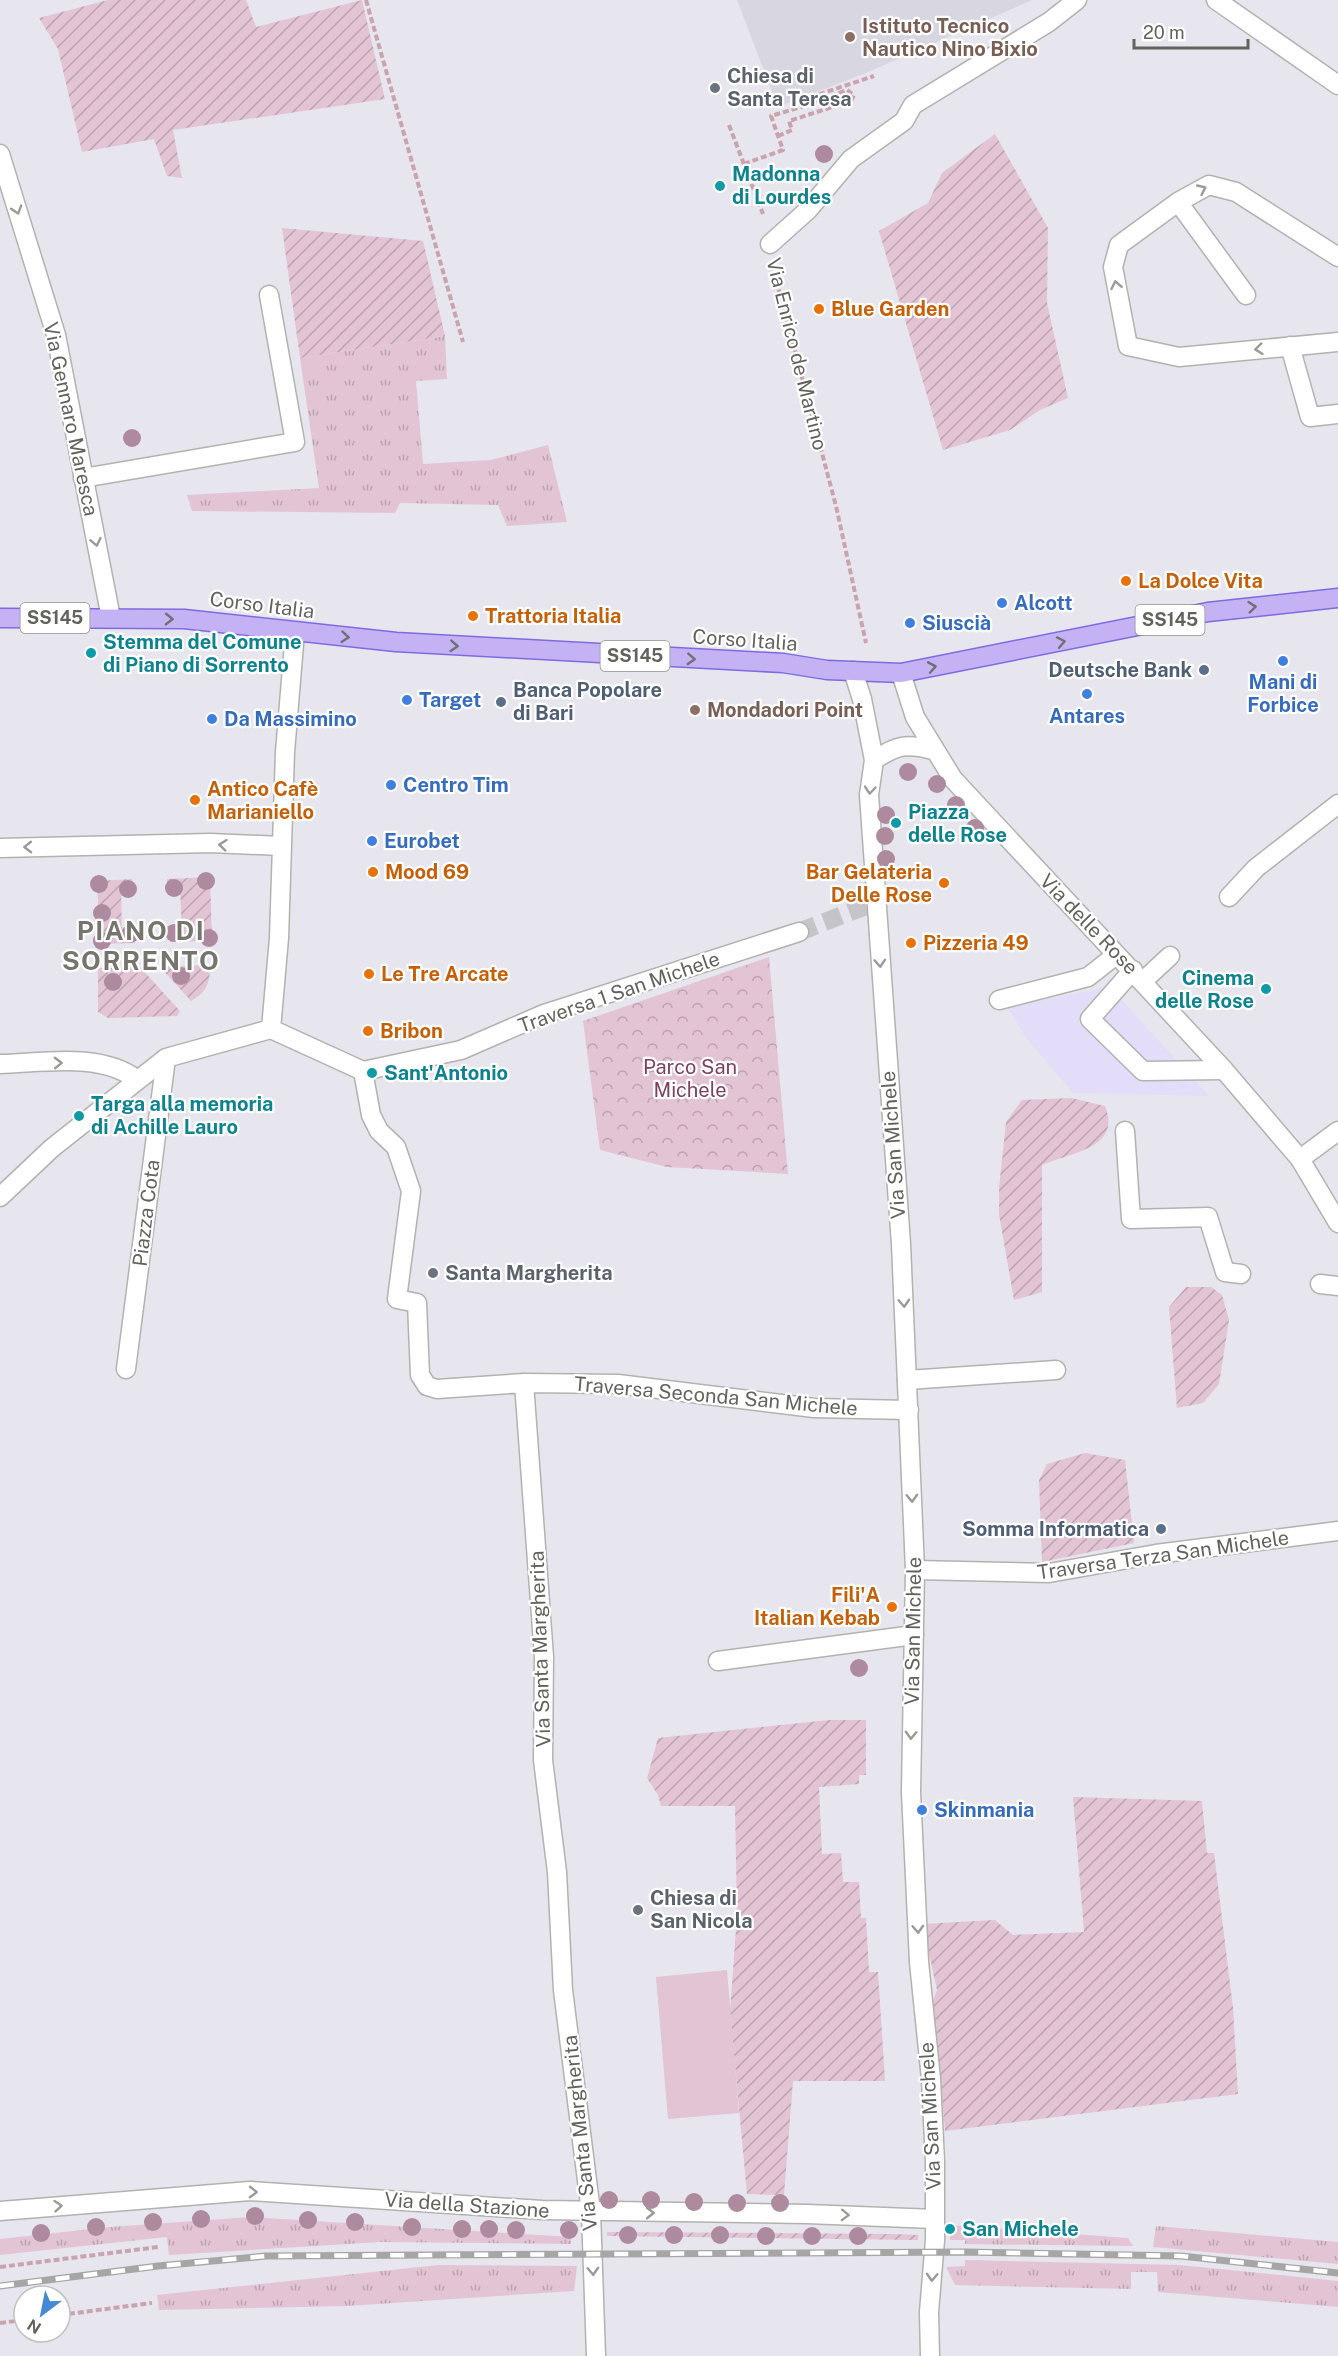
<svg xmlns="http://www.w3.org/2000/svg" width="1338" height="2356" font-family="'Public Sans',sans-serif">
	<defs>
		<pattern id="grass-tufts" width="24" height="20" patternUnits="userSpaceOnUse" patternTransform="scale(1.5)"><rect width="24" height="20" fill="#e2c4d5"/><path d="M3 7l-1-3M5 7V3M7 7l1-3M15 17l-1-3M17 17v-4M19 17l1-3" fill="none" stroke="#bba3b0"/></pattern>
		<pattern id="park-crowns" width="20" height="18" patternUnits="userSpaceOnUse" patternTransform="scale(1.5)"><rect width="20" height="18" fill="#e2c4d5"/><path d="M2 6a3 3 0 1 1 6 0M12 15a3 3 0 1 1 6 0" fill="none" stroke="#bba3b0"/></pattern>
		<pattern id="garden-furrows" width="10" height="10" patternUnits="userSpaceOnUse" patternTransform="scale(1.5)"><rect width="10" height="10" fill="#e2c4d5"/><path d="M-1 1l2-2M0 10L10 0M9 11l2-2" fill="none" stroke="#bba3b0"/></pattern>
	</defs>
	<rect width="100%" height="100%" fill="#e7e5ed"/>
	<path fill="#e3ddfa" d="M1110,987L1209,1096L1073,1093L1027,1039L1007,1007Z"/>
	<path fill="#d8d6e0" d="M737,0H1032L866,73L778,107Z"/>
	<path fill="url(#grass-tufts)" d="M445,336L447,379L416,381L423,464L491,460L548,445L567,522L507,526L498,505L400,503L395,513L192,511L187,495L319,488L300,358Z
		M251,2217L571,2237V2244L380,2242L169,2255L167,2237L0,2255V2239L110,2227Z
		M950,2225L1128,2238L1133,2246L965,2244V2240H950Z
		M1156,2226L1338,2242V2264L1153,2247Z
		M965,2260L1180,2265L1338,2281V2307L1158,2292L1157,2272H1131V2289L955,2285L946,2267L965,2266Z
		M438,2265L577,2266L574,2291L347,2306L159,2310L157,2295Z"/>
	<path fill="url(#park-crowns)" d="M769,957L788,1174L667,1167L600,1150L583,1021Z"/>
	<path fill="url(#garden-furrows)" d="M108,0H246L256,27L362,0L385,99L173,130L182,178L167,176L154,139L82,152L58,49L39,18Z
		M995,134L1048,228L1047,303L1068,398L1040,410L1010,430L943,450L879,231L928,203L942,173Z
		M282,228L423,241L445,336L300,358Z
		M210,877L212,941L170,942V936L182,934L180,886H167V879Z
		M132,879L133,886L121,888L122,935H135V943L100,944L97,881Z
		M210,965C210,983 207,992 191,1001L160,967Z
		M140,967L180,1011L177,1016L108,1018L98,1012V968Z
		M1071,1098L1105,1106C1122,1148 1072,1152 1042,1165V1292L1014,1300L999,1214V1188L1006,1122L1022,1100Z
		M1186,1287H1211L1222,1295L1229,1320L1219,1384L1203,1403L1177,1408L1169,1307Z
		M1085,1453L1125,1460L1134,1543L1042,1562L1039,1480L1047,1464Z
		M829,1720H866V1775H859V1784L819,1787L822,1854L841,1853L843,1882H859L861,1918H866L869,1972H878L885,2081H793L784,2195L747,2194L730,2011L737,1916L735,1806H661L658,1795L647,1778L658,1738Z
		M1073,1797L1202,1801L1207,1853H1214L1233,2008L1238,2094L945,2131L933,2001L937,1990L930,1958L924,1955L922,1924L995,1920L1013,1935L1084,1932Z
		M607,2232L894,2234L918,2235V2240L607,2236Z"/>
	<path fill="#e2c4d5" d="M727,1970L739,2113L668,2119L656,1977Z"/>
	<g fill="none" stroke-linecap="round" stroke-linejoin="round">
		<path stroke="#c6c4c9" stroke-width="18" stroke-dasharray="18 9" stroke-linecap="butt" d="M799,932L866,906"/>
		<defs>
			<path id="lane" d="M1178,202L1246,295
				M770,244L808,210L851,159L904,121L913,105L1049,22L1077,0
				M1338,257L1236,192L1209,185L1178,202L1119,245L1113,267L1128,346L1179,357L1338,342
				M1290,346L1310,417L1338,414
				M83,478L295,442L269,295
				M1229,897L1256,868L1338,804
				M1133,970L1090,1019L1143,1071L1224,1070
				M1143,981L1170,956
				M999,1000L1088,977L1116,955
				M363,1071L371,1115L379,1131L396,1147L411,1191L397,1299L417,1303L420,1375L427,1386L437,1389L524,1383L544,1657L543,1760L557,1872L563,1990L591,2212L596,2356
				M1125,1131L1131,1219L1208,1217L1225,1272L1241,1274
				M1300,1159L1338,1131
				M1320,1284L1338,1286
				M907,1380L1056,1370
				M524,1383L618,1384L814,1408L909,1410
				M915,1570L1049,1573L1156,1554L1338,1531
				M718,1661L914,1635"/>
			<path id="street" d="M1216,0L1338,85
				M0,154L56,335L111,618
				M853,671L862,699L874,760L869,795L901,1244L915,1570L911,1792L919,1962L931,2079L935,2162V2240L929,2312L930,2356
				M901,673L915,717L953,779L1224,1070L1300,1159L1338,1223
				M874,760C897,745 907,743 933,750
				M0,848L210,843L281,846
				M271,1029L363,1071L461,1050L544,1014L799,932
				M0,1064C42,1063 100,1052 136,1079
				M0,1197L52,1148L166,1058L271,1029L279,938L285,752L295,632
				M126,1369L166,1058
				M0,2211L250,2191L542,2210L807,2214L935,2219"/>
			<path id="primary" d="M0,618L184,619L396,642L783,663L827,670L901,673L1208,612L1338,598"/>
		</defs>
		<use href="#lane" stroke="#b2b3ae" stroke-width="21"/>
		<use href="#street" stroke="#b2b3ae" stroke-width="21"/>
		<use href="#primary" stroke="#7e6be0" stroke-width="21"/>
		<path stroke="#c9a3ae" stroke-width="4" stroke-dasharray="6 3" stroke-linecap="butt" d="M366,0L463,342
			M802,100L874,76
			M729,125L763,214
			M778,136L792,130L789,121L851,101L854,95L847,90L804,106L801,98
			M744,164L783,150L771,116L804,106
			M774,272L836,506L866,643
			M67,958H72
			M0,2267L158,2247
			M60,2315L152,2303
			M0,2323L24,2320"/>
		<use href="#lane" stroke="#fff" stroke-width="18"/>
		<use href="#street" stroke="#fff" stroke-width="18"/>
		<use href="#primary" stroke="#c5b2f5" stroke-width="18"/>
		<defs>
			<path id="rail" d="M0,2286L158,2266L266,2256L965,2252L1181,2256L1338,2273"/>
		</defs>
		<use href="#rail" stroke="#a6a6a4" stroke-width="7"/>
		<use href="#rail" stroke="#fff" stroke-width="4.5" stroke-dasharray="14" stroke-linecap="butt"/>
	</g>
	<g fill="#ae8a9f">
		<circle cx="824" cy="154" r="9"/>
		<circle cx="132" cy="438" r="9"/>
		<circle cx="908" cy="772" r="9"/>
		<circle cx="937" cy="784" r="9"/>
		<circle cx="956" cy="805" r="9"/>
		<circle cx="886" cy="815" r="9"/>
		<circle cx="975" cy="828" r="9"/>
		<circle cx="885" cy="836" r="9"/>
		<circle cx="886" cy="859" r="9"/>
		<circle cx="206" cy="881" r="9"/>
		<circle cx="99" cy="884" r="9"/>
		<circle cx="174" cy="888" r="9"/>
		<circle cx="128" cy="889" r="9"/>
		<circle cx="102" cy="913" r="9"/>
		<circle cx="174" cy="933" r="9"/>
		<circle cx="130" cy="934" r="9"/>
		<circle cx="209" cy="938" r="9"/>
		<circle cx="102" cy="941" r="9"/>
		<circle cx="181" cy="976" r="9"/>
		<circle cx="113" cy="982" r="9"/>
		<circle cx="859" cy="1668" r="9"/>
		<circle cx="609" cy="2200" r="9"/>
		<circle cx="651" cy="2200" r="9"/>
		<circle cx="694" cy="2202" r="9"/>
		<circle cx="737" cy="2203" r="9"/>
		<circle cx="780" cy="2203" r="9"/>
		<circle cx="255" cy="2216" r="9"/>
		<circle cx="201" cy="2219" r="9"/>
		<circle cx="308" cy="2220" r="9"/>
		<circle cx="153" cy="2222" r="9"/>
		<circle cx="355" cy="2222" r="9"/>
		<circle cx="96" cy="2227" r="9"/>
		<circle cx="412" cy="2227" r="9"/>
		<circle cx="462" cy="2229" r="9"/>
		<circle cx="489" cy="2229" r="9"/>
		<circle cx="516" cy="2230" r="9"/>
		<circle cx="569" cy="2230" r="9"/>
		<circle cx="41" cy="2233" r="9"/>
		<circle cx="628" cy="2235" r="9"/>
		<circle cx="674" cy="2235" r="9"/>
		<circle cx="720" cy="2235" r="9"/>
		<circle cx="766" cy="2236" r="9"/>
		<circle cx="812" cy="2236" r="9"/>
		<circle cx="858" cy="2236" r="9"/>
	</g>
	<defs><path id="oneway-chevron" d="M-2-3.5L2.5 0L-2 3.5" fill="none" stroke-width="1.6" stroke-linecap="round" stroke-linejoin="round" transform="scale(1.5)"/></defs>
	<g stroke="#9a9a96">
		<use href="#oneway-chevron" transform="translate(1202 189) rotate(-25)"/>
		<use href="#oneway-chevron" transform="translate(17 210) rotate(73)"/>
		<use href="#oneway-chevron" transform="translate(1116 285) rotate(-101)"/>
		<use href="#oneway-chevron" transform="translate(1259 349) rotate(174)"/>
		<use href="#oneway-chevron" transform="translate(96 542) rotate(78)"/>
		<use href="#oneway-chevron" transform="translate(870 790) rotate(95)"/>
		<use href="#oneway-chevron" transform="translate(223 845) rotate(-174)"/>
		<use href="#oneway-chevron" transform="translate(28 847) rotate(179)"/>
		<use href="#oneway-chevron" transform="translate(880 963) rotate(86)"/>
		<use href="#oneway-chevron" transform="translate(58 1063) rotate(-1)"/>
		<use href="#oneway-chevron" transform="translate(904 1303) rotate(87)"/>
		<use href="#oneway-chevron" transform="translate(912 1498) rotate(88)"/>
		<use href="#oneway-chevron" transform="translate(911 1735) rotate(92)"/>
		<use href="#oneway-chevron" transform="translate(918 1929) rotate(87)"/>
		<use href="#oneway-chevron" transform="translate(253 2192) rotate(1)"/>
		<use href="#oneway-chevron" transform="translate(58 2206) rotate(-5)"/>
		<use href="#oneway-chevron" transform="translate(650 2213)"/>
		<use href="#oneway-chevron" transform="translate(845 2215) rotate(2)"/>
		<use href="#oneway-chevron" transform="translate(593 2271) rotate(88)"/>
		<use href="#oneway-chevron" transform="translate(932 2277) rotate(93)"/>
	</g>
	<g stroke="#726f74">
		<use href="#oneway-chevron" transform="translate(1252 607) rotate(-6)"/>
		<use href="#oneway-chevron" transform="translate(169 619) rotate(1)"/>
		<use href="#oneway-chevron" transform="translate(345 637) rotate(5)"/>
		<use href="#oneway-chevron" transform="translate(1061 642) rotate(-11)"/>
		<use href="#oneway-chevron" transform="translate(454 646) rotate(4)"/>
		<use href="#oneway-chevron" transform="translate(691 659) rotate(3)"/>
		<use href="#oneway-chevron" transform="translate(932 667) rotate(-10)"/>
	</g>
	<g fill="#8d6e63" stroke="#fff" stroke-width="2">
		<circle cx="850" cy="37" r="6"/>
		<circle cx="695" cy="710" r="6"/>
	</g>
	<g fill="#6b7280" stroke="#fff" stroke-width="2">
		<circle cx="715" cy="88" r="6"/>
		<circle cx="433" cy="1273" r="6"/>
		<circle cx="638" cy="1910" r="6"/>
	</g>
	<g fill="#0f9aa8" stroke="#fff" stroke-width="2">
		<circle cx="720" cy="186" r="6"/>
		<circle cx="91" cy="653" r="6"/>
		<circle cx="896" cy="823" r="6"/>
		<circle cx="1266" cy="989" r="6"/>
		<circle cx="372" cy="1073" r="6"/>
		<circle cx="79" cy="1116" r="6"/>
		<circle cx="950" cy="2229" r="6"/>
	</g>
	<g fill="#e8710a" stroke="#fff" stroke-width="2">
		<circle cx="819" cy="309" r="6"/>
		<circle cx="1126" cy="581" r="6"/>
		<circle cx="473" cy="616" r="6"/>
		<circle cx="195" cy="800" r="6"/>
		<circle cx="373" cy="872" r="6"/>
		<circle cx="944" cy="883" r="6"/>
		<circle cx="911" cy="943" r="6"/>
		<circle cx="369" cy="974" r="6"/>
		<circle cx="368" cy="1031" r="6"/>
		<circle cx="892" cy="1607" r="6"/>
	</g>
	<g fill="#3f7fe0" stroke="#fff" stroke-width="2">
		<circle cx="1002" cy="603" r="6"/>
		<circle cx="910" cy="623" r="6"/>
		<circle cx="1283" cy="661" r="6"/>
		<circle cx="1087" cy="694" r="6"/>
		<circle cx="407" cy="700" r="6"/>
		<circle cx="212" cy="719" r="6"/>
		<circle cx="391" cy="785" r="6"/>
		<circle cx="372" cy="841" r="6"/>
		<circle cx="922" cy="1810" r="6"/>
	</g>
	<g fill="#5c6f8a" stroke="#fff" stroke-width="2">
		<circle cx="1204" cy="670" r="6"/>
		<circle cx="501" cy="702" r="6"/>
		<circle cx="1161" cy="1529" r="6"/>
	</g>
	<g text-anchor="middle" stroke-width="4.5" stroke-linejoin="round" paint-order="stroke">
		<g fill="#fff" stroke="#92928e" stroke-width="1.5">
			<rect x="20.5" y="603" width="69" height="30" rx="4.5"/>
			<rect x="1135.5" y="605" width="69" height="30" rx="4.5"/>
			<rect x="600.5" y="641" width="69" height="30" rx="4.5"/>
		</g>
		<g font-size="18" font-weight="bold" fill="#63635d">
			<text x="55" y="624">SS145</text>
			<text x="1170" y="626">SS145</text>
			<text x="635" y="662">SS145</text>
		</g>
		<g font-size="20" font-weight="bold" fill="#785e54" stroke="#fff" text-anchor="start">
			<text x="862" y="33">Istituto Tecnico<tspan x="862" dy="23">Nautico Nino Bixio</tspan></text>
			<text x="707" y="717">Mondadori Point</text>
		</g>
		<g font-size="20" font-weight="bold" fill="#5b616d" stroke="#fff" text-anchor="start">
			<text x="727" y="83">Chiesa di<tspan x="727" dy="23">Santa Teresa</tspan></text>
			<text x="445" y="1280">Santa Margherita</text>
			<text x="650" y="1905">Chiesa di<tspan x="650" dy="23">San Nicola</tspan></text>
		</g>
		<g font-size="20" font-weight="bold" fill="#0d838f" stroke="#fff" text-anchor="start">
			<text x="732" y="181">Madonna<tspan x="732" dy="23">di Lourdes</tspan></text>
			<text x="103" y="649">Stemma del Comune<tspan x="103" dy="23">di Piano di Sorrento</tspan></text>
			<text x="908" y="819">Piazza<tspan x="908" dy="23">delle Rose</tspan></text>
			<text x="1254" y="985" text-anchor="end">Cinema<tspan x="1254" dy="23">delle Rose</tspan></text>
			<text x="384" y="1080">Sant'Antonio</text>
			<text x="91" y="1111">Targa alla memoria<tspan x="91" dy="23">di Achille Lauro</tspan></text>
			<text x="962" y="2236">San Michele</text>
		</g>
		<g font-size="20" font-weight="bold" fill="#c56008" stroke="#fff" text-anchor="start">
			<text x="831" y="316">Blue Garden</text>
			<text x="1138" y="588">La Dolce Vita</text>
			<text x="485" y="623">Trattoria Italia</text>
			<text x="207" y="796">Antico Cafè<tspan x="207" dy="23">Marianiello</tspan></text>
			<text x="385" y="879">Mood 69</text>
			<text x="932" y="879" text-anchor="end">Bar Gelateria<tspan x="932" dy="23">Delle Rose</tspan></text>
			<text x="923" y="950">Pizzeria 49</text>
			<text x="381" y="981">Le Tre Arcate</text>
			<text x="380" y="1038">Bribon</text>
			<text x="880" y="1602" text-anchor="end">Fili'A<tspan x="880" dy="23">Italian Kebab</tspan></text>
		</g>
		<g font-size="20" fill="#63635d" stroke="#fff">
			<text transform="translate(797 354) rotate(76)" y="7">Via Enrico de Martino</text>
			<text transform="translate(71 419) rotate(78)" y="7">Via Gennaro Maresca</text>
			<text transform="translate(262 605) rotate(7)" y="7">Corso Italia</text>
			<text transform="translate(745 640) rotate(4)" y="7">Corso Italia</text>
			<text transform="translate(1089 924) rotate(46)" y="7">Via delle Rose</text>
			<text transform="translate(619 992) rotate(-19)" y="7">Traversa 1 San Michele</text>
			<text transform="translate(893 1145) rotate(-94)" y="7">Via San Michele</text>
			<text transform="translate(146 1213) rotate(-83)" y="7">Piazza Cota</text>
			<text transform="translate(716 1396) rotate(5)" y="7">Traversa Seconda San Michele</text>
			<text transform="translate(1163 1555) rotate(-8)" y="7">Traversa Terza San Michele</text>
			<text transform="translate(913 1631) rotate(-89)" y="7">Via San Michele</text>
			<text transform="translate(540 1649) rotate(-92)" y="7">Via Santa Margherita</text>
			<text transform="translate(930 2116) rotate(-93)" y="7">Via San Michele</text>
			<text transform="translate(580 2133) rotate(-96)" y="7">Via Santa Margherita</text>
			<text transform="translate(467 2205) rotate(4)" y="7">Via della Stazione</text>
		</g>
		<g font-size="20" font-weight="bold" fill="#366cbe" stroke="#fff" text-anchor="start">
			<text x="1014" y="610">Alcott</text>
			<text x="922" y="630">Siuscià</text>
			<text x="1283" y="689" text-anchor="middle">Mani di<tspan x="1283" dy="23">Forbice</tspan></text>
			<text x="419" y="707">Target</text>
			<text x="1087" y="723" text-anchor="middle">Antares</text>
			<text x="224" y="726">Da Massimino</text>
			<text x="403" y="792">Centro Tim</text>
			<text x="384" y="848">Eurobet</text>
			<text x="934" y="1817">Skinmania</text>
		</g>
		<g font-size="20" font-weight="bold" fill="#4e5e75" stroke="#fff" text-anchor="end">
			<text x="1192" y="677">Deutsche Bank</text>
			<text x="513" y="697" text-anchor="start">Banca Popolare<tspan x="513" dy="23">di Bari</tspan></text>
			<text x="1149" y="1536">Somma Informatica</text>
		</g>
		<g font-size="20" fill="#7f4060" stroke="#fff">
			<text x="690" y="1074">Parco San<tspan x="690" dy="23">Michele</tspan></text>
		</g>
		<g font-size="26" font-weight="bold" letter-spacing="1.5" fill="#75756e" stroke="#fff">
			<text x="141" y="940">PIANO DI<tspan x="141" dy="30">SORRENTO</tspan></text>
		</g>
	</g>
	<g transform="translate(42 2314) rotate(212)"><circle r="28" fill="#ffffff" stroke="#c1c1be" stroke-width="1.5"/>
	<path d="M0-4.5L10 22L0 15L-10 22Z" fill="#4489d4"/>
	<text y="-9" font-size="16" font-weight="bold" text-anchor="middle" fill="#63635d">N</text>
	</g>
	<path d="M1134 39v9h114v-9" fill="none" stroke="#63635d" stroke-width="3"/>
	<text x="1143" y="39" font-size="18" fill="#63635d" stroke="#ffffff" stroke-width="4.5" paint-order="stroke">20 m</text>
</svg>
